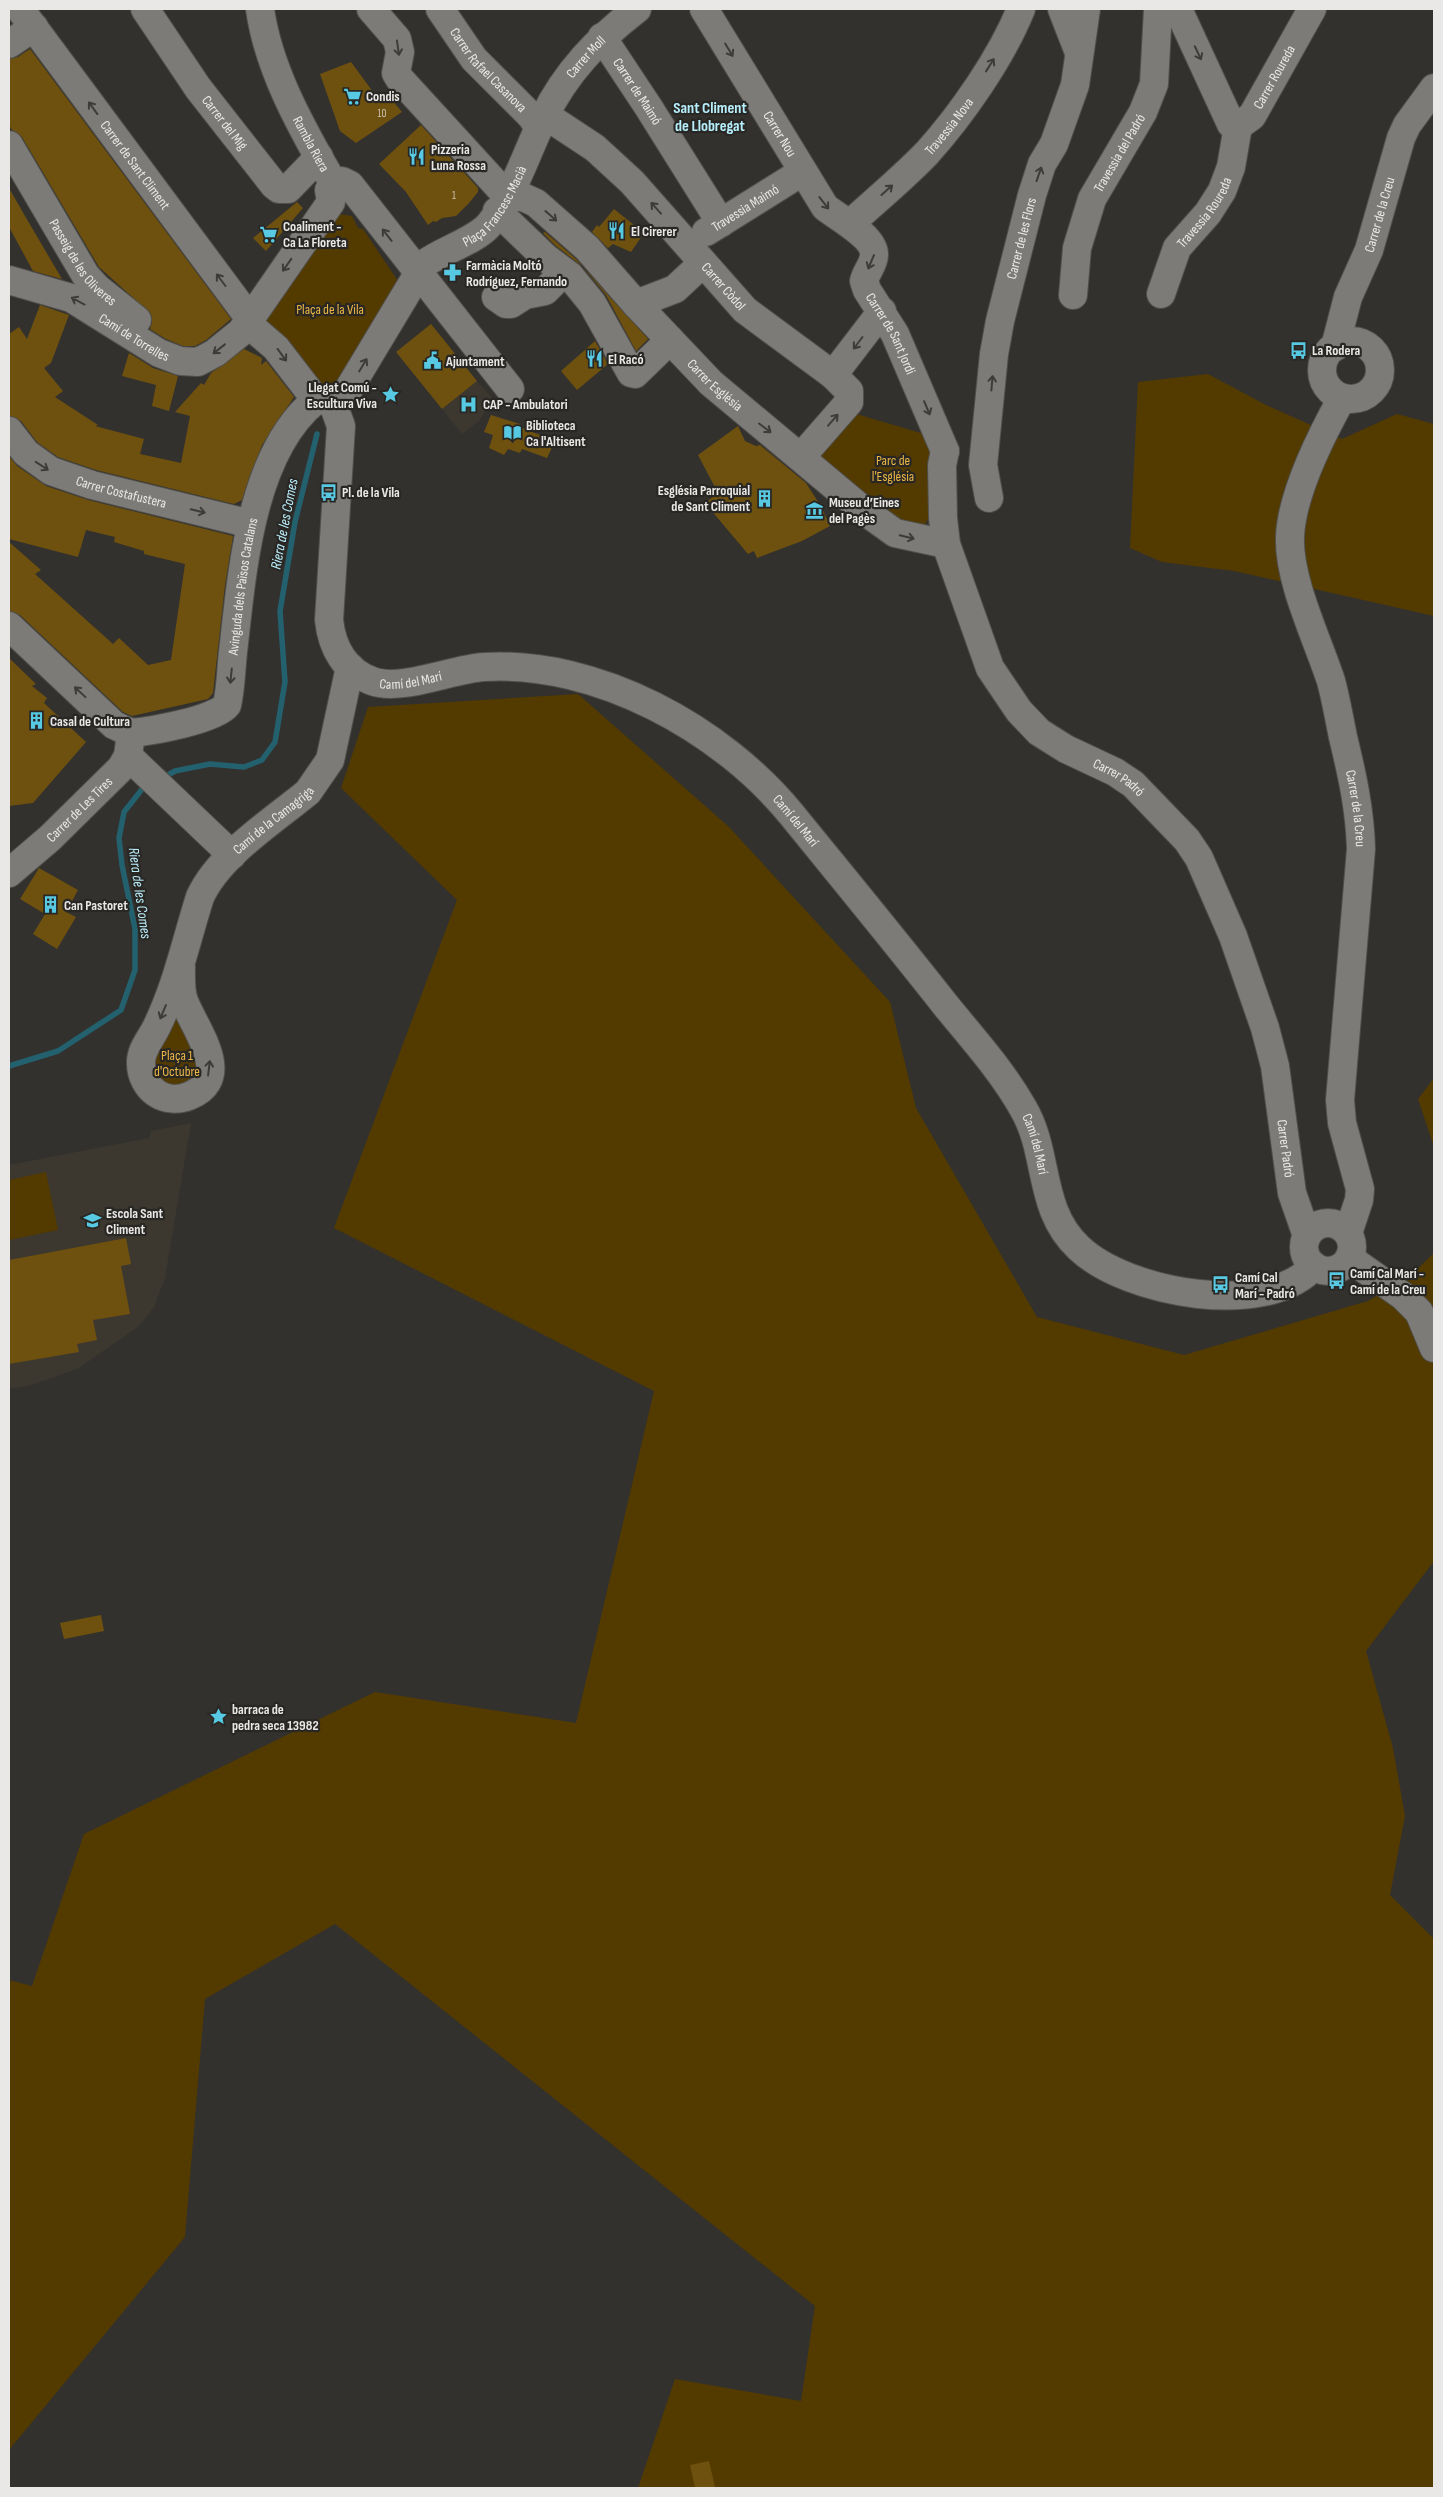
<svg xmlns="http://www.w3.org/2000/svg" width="1443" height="2497" font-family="'Sofia Sans Condensed',sans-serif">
	<rect width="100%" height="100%" fill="#33312e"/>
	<path fill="#3c382f" d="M477,381L493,399L479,421L462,434L442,409Z
		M191,1123L165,1278L154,1307L139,1326L79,1368L32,1385L9,1389V1165L149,1138L151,1131Z"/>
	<path fill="#533b00" d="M339,214L352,216L358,228L363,229L402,287L346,375L319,390L292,344L261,322L336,217Z
		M1208,374L1266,405L1342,439L1397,414L1434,424V616L1234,571L1162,562L1130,548L1138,382Z
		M853,413L924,434L933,443L932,513L922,529H911L816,457Z
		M578,694L728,826L890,1002L916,1108L1037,1317L1184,1355L1368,1301L1410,1276L1434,1253V1561L1366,1651L1393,1748L1405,1816L1390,1895L1434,1939V2488H638L675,2379L801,2401L815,2306L335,1924L205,1999L185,2237L9,2450V1980L32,1986L84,1834L375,1692L576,1723L654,1391L334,1228L457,900L341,788L368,707Z
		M173,1002L201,1049L196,1084L162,1088L149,1056Z
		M1434,1078V1147L1418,1099Z
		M46,1172L58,1230L9,1240V1180Z"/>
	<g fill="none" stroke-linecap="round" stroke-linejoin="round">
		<path stroke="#24616f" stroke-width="5.5" d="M161,779L175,771L210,764L244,767L262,760L275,742L285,682L280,611L295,522L317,434
			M9,1066L58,1051L121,1010L135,970V929L122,865L119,838L124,812L143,788L149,785"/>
	</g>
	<path fill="#6e510e" d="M30,49L231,319L206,340L195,346H183L166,339L150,329L152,322L151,314L99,267L22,137L12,130L9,125V59L18,57Z
		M351,62L379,100L387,94L402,112L356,143L340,131L320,74Z
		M421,125L478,188V192L469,203L456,216L442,218L436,222L433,221L428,225L406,192L379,164Z
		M9,188L25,216L62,279L33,271L9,227Z
		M297,202L303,208L266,251L253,238Z
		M614,209L644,233L631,252L613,244L608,248L592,232L597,225L599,227Z
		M545,232L576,259L582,266L556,246L543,233Z
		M582,266L648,339L636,351L606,295Z
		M40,305L69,315L51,363L44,368L63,391L55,397L98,425L95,426L144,439L140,454L181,463L190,416L175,412L201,383L204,385L211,373L244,349L262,358L261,365L266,361L294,397L262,445L242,500L234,504L96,470L58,457L37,442L21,421L9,416V334L19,327L27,339Z
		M431,324L477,381L442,409L396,352Z
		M595,341L608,364L577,390L561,371Z
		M129,353L153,368L178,376L169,411L152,406L156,385L122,376Z
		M491,415L520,424V427L555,441L547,458L522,449L520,453L508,449L504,455L489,448L493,435L484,432Z
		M738,426L745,441L756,446L760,445L806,483L822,508L830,526L802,541L757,558L754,551L748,554L705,503L718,493L698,455Z
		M9,456L17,466L46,486L88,500L233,536L225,585L213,693L208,699L132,716L123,712L20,615L9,611V542L41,570L35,574L113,644L119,638L148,665L171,660L185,564L144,554V551L114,542L115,537L86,530L78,557L9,539Z
		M9,658L36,684L32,686L47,698L44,703L86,742L33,803L9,806Z
		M39,868L78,890L66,912L76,917L57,949L33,934L45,914L20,899Z
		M126,1238L131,1264L121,1266L130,1314L93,1320L97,1340L77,1344L79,1352L9,1364V1260Z
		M101,1615L104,1631L64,1639L60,1623Z
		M709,2461L715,2487L695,2488L690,2465Z"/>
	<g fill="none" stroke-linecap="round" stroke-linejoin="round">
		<defs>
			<g id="minor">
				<path id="s1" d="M20,9L250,319L254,329L276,348L316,400"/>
				<path id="s2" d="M145,9L198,88L274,185L279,189H288L319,157"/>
				<path id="s3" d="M260,9C268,67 299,123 328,174"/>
				<path d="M371,9L397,39L400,52L396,73L399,78L508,197"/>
				<path id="s4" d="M440,9L474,59L531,116L539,128"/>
				<path id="s5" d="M704,9L825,207C837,217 875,237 874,255C874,264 866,272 864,281L867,290L895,334L945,451"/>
				<path d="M1062,9L1078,50"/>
				<path id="s6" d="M1178,9L1231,124L1238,126L1252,116L1312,9"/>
				<path id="s7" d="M602,37L649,108L721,223"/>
				<path d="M9,44L34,27"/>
				<path id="s8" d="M545,115L595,148L632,182L745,310L833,375L849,391V402L801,457"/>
				<path id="s9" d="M9,145L86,276L97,288L137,320"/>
				<path d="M334,183L342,181L350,185L510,389"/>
				<path id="s10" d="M508,197H523L536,203L587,248L636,304L711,383L863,510L895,533L946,544"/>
				<path d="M497,211L546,258L570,276L592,303L631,373L635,374L670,340"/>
				<path id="s11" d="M851,223C876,200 903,178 927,153C962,114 1001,58 1021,9"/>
				<path id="s12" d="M706,232L802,172"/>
				<path id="s13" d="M9,280L71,298L159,353L180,361L198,362L215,353L241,332L331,202L329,190L334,183"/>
				<path id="s14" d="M1161,294L1177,248L1208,213L1222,191L1231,167L1238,126"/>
				<path id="s15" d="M1073,295L1077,248L1092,199L1143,112L1154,84L1158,9"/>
				<path d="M496,297L506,304H511L525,295L545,291L564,272"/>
				<path d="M636,304L675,289L703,263"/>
				<circle cx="1351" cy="370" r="29"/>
				<path id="s16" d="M1335,347L1348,297L1369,250L1401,138L1407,125L1434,88"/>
				<path d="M833,375L882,311"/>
				<path id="s17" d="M1342,398C1322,434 1292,494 1290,536C1288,580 1317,638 1331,681C1336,699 1339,718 1343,737C1352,774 1360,810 1361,849L1340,1100L1342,1123L1360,1189L1359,1200L1348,1233"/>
				<path id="s18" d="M332,401L341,426L329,620C332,648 345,671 372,681C401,692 452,669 484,667C597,660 722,729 792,815C844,879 896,942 947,1007C974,1040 1002,1071 1023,1108C1050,1154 1037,1209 1079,1248C1126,1293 1267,1319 1314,1266"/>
				<path id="s19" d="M332,401L347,392L424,264C443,250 475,241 489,225C515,193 526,153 544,117C566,72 598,39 637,9"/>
				<path id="s20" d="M9,431L26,453L51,471L92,485L251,524"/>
				<path id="s21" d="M945,451L942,465L943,518L946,544L990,668L1019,711L1039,732L1066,749L1115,772L1133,784L1187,840L1199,858L1233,936L1265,1028L1275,1066L1292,1193L1307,1236"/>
				<path id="s22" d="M989,498L983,465L994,354L1000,321L1032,195L1042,164L1054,144L1075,85L1086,9"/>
				<path d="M9,626L114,725L131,733"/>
				<path id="s23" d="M131,733C152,731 215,720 227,705C231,688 231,669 233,652C242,574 250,453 316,400L332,401"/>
				<path d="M128,756L232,855"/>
				<path id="s24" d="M9,873L50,838L121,768L128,756L131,733"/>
				<path id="s25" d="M181,967C181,978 180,990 184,1001C194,1028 235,1078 189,1096C179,1100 166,1100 156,1093C147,1087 141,1075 141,1064C140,1050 151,1039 157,1026C177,985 186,941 200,897C219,855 273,821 308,792L330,760L350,667"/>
				<circle cx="1328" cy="1247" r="24"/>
				<path d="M1349,1258L1403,1296L1419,1312L1434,1348"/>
			</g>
		</defs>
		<use href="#minor" stroke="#504f4c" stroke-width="30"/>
		<use href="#minor" stroke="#7d7b77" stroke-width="28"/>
	</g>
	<defs><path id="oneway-shaft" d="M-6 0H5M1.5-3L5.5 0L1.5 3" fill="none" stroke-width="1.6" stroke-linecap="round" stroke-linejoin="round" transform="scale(1.25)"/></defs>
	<g stroke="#3e3c39">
		<use href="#oneway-shaft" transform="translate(398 48) rotate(82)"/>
		<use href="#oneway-shaft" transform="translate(729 50) rotate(59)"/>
		<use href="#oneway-shaft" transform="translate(1198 53) rotate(65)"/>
		<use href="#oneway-shaft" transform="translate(990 65) rotate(-58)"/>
		<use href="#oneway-shaft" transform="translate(93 108) rotate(-126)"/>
		<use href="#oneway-shaft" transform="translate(1039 174) rotate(-71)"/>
		<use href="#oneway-shaft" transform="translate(887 190) rotate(-42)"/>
		<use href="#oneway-shaft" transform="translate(824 203) rotate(52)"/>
		<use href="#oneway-shaft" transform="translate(656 208) rotate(-132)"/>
		<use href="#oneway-shaft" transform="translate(551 216) rotate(41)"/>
		<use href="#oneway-shaft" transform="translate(387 235) rotate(-128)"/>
		<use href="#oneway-shaft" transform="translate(871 262) rotate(113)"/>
		<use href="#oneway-shaft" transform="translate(287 265) rotate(125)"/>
		<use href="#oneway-shaft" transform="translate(221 280) rotate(-127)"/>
		<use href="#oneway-shaft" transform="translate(78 301) rotate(-152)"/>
		<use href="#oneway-shaft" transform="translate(858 343) rotate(127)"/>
		<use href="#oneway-shaft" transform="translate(219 349) rotate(142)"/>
		<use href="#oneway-shaft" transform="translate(282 355) rotate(54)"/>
		<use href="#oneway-shaft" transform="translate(363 365) rotate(-59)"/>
		<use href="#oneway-shaft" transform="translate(992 383) rotate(-85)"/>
		<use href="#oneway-shaft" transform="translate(927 408) rotate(67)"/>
		<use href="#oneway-shaft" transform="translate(833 420) rotate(-49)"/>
		<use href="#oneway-shaft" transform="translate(765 428) rotate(37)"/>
		<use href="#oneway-shaft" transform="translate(42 466) rotate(33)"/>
		<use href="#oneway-shaft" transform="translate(198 511) rotate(14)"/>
		<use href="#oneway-shaft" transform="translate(907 537) rotate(14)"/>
		<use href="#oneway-shaft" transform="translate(231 676) rotate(96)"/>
		<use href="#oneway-shaft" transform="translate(80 692) rotate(-137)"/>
		<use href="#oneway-shaft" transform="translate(163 1012) rotate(113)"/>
		<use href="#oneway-shaft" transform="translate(209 1068) rotate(-83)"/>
	</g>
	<defs>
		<symbol id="supermarket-bare" viewBox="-9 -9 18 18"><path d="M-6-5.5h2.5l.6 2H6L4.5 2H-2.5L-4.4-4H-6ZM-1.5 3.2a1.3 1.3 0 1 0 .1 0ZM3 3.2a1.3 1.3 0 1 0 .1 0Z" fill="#57c9e2" stroke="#292724" stroke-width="2.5" paint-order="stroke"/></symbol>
		<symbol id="restaurant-bare" viewBox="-9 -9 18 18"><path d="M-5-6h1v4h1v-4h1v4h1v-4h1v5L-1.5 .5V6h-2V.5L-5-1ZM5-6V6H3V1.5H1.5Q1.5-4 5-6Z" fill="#57c9e2" stroke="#292724" stroke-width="2.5" paint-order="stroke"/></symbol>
		<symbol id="pharmacy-bare" viewBox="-9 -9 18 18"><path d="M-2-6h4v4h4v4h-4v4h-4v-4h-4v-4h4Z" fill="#57c9e2" stroke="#292724" stroke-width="2.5" paint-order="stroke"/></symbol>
		<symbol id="bus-bare" viewBox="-9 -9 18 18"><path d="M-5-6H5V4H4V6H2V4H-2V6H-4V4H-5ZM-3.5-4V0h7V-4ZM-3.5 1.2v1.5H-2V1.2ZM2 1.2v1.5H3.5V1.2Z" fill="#57c9e2" stroke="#292724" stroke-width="2.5" paint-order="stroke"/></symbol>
		<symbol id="civic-bare" viewBox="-9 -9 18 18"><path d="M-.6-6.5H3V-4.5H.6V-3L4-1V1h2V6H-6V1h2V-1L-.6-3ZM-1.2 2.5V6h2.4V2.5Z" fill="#57c9e2" stroke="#292724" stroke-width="2.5" paint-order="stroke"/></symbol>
		<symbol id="sight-bare" viewBox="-9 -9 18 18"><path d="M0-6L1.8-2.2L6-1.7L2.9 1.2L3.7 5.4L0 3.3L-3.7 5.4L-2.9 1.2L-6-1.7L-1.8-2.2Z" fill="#57c9e2" stroke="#292724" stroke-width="2.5" paint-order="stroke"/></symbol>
		<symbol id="hospital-bare" viewBox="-9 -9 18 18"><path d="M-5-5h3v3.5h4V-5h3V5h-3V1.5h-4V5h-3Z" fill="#57c9e2" stroke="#292724" stroke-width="2.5" paint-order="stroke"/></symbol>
		<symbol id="library-bare" viewBox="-9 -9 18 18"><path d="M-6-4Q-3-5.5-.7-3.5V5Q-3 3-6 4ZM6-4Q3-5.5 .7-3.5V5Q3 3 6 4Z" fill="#57c9e2" stroke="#292724" stroke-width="2.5" paint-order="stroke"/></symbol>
		<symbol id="building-bare" viewBox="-9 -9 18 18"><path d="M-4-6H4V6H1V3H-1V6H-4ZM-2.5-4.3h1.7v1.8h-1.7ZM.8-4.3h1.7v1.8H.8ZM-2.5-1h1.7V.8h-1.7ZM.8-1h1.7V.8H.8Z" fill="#57c9e2" stroke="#292724" stroke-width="2.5" paint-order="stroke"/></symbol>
		<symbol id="museum-bare" viewBox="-9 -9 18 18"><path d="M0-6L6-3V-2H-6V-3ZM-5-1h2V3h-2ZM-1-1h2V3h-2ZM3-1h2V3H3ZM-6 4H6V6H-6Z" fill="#57c9e2" stroke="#292724" stroke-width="2.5" paint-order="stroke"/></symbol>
		<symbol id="school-bare" viewBox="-9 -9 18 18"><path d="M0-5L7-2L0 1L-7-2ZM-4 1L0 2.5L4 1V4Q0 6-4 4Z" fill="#57c9e2" stroke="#292724" stroke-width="2.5" paint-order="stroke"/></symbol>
	</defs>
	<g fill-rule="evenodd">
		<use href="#supermarket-bare" x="340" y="84" width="25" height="25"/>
		<use href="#restaurant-bare" x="404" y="144" width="25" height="25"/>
		<use href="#restaurant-bare" x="604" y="218" width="25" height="25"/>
		<use href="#supermarket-bare" x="256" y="222" width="25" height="25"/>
		<use href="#pharmacy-bare" x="440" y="260" width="25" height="25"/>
		<use href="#bus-bare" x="1286" y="338" width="25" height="25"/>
		<use href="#restaurant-bare" x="582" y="346" width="25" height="25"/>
		<use href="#civic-bare" x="420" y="348" width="25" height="25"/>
		<use href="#sight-bare" x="378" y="382" width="25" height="25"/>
		<use href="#hospital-bare" x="456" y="392" width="25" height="25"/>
		<use href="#library-bare" x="500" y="420" width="25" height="25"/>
		<use href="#bus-bare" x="316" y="480" width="25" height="25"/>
		<use href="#building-bare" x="752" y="486" width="25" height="25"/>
		<use href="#museum-bare" x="802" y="498" width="25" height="25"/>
		<use href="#building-bare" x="24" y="708" width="25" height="25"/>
		<use href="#building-bare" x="38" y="892" width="25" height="25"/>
		<use href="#school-bare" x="80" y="1208" width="25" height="25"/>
		<use href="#bus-bare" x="1324" y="1268" width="25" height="25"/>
		<use href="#bus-bare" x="1208" y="1272" width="25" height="25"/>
		<use href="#sight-bare" x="206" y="1704" width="25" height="25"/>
	</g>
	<g text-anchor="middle" stroke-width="4.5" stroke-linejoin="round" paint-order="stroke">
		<g font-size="11" fill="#cbc2b0">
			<text x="382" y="117">10</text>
			<text x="454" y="199">1</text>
		</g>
		<g font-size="14" fill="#eae8e6" stroke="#292724">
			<text dy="5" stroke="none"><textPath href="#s19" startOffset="438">Carrer Moll</textPath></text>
			<text dy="5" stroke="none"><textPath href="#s4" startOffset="78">Carrer Rafael Casanova</textPath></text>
			<text dy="5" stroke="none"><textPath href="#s6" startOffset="196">Carrer Roureda</textPath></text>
			<text dy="5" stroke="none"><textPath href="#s7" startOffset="65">Carrer de Maimó</textPath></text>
			<text dy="5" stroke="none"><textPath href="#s2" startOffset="139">Carrer del Mig</textPath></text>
			<text dy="5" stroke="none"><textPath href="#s11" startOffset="138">Travessia Nova</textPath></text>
			<text dy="5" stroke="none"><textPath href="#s5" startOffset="146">Carrer Nou</textPath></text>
			<text dy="5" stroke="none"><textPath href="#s3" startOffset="145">Rambla Riera</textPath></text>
			<text dy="5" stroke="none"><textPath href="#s15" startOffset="152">Travessia del Padró</textPath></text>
			<text dy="5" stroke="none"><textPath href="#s1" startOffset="194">Carrer de Sant Climent</textPath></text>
			<text dy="5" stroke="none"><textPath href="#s19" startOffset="261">Plaça Francesc Macià</textPath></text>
			<text dy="5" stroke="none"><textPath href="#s12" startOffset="46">Travessia Maimó</textPath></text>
			<text dy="5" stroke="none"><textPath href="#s14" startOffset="94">Travessia Roureda</textPath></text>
			<text dy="5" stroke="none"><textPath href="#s16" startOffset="140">Carrer de la Creu</textPath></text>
			<text dy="5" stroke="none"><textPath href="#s22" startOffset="264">Carrer de les Flors</textPath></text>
			<text dy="5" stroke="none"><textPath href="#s9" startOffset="139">Passeig de les Oliveres</textPath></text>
			<text dy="5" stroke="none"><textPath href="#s8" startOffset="249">Carrer Còdol</textPath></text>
			<text dy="5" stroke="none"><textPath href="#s5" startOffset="390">Carrer de Sant Jordi</textPath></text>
			<text dy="5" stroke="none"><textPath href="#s13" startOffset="139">Camí de Torrelles</textPath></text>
			<text dy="5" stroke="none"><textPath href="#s10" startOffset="285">Carrer Església</textPath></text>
			<text dy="5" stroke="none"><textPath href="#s20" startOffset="132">Carrer Costafustera</textPath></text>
			<text dy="5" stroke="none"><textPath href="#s23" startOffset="221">Avinguda dels Països Catalans</textPath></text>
			<text dy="5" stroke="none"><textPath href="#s18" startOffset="339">Camí del Marí</textPath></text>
			<text dy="5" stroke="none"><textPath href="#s21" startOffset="398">Carrer Padró</textPath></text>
			<text dy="5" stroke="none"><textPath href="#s24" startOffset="95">Carrer de Les Tires</textPath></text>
			<text dy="5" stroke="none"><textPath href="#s17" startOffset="430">Carrer de la Creu</textPath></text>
			<text dy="5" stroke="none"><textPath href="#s25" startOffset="498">Camí de la Camagriga</textPath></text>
			<text dy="5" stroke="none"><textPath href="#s18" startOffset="774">Camí del Marí</textPath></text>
			<text dy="5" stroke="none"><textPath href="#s18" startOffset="1179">Camí del Marí</textPath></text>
			<text dy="5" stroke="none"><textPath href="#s21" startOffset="818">Carrer Padró</textPath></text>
		</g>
		<g font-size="14" font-weight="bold" fill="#eae8e6" stroke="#292724" text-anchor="start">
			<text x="366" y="101">Condis</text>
			<text x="431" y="154">Pizzeria<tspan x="431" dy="16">Luna Rossa</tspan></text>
			<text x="283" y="231">Coaliment -<tspan x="283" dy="16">Ca La Floreta</tspan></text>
			<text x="631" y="236">El Cirerer</text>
			<text x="466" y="270">Farmàcia Moltó<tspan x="466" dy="16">Rodríguez, Fernando</tspan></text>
			<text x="1312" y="355">La Rodera</text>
			<text x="608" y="364">El Racó</text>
			<text x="446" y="366">Ajuntament</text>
			<text x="377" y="392" text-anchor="end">Llegat Comú -<tspan x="377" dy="16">Escultura Viva</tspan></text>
			<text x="483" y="409">CAP - Ambulatori</text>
			<text x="526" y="430">Biblioteca<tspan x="526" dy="16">Ca l'Altisent</tspan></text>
			<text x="750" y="495" text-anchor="end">Església Parroquial<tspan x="750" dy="16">de Sant Climent</tspan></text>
			<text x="342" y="497">Pl. de la Vila</text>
			<text x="829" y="507">Museu d’Eines<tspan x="829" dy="16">del Pagès</tspan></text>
			<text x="50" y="726">Casal de Cultura</text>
			<text x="64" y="910">Can Pastoret</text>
			<text x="106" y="1218">Escola Sant<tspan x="106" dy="16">Climent</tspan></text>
			<text x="1350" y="1278">Camí Cal Marí -<tspan x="1350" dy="16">Camí de la Creu</tspan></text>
			<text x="1235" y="1282">Camí Cal<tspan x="1235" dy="16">Marí - Padró</tspan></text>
			<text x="232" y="1714">barraca de<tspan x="232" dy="16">pedra seca 13982</tspan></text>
		</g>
		<g font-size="14" fill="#ebb747" stroke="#292724">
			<text x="330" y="314">Plaça de la Vila</text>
			<text x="893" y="465">Parc de<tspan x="893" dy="16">l'Església</tspan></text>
			<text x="177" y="1060">Plaça 1<tspan x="177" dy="16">d'Octubre</tspan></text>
		</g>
		<g font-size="15" font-style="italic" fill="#b9edfa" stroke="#292724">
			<text transform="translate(284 524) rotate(-79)" y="5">Riera de les Comes</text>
			<text transform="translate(140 893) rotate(82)" y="5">Riera de les Comes</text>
		</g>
		<g font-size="16" font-weight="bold" fill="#b6eefc" stroke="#292724">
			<text x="710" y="113">Sant Climent<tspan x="710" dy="18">de Llobregat</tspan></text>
		</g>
	</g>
	<rect width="1443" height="2497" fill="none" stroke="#eae8e6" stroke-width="20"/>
</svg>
